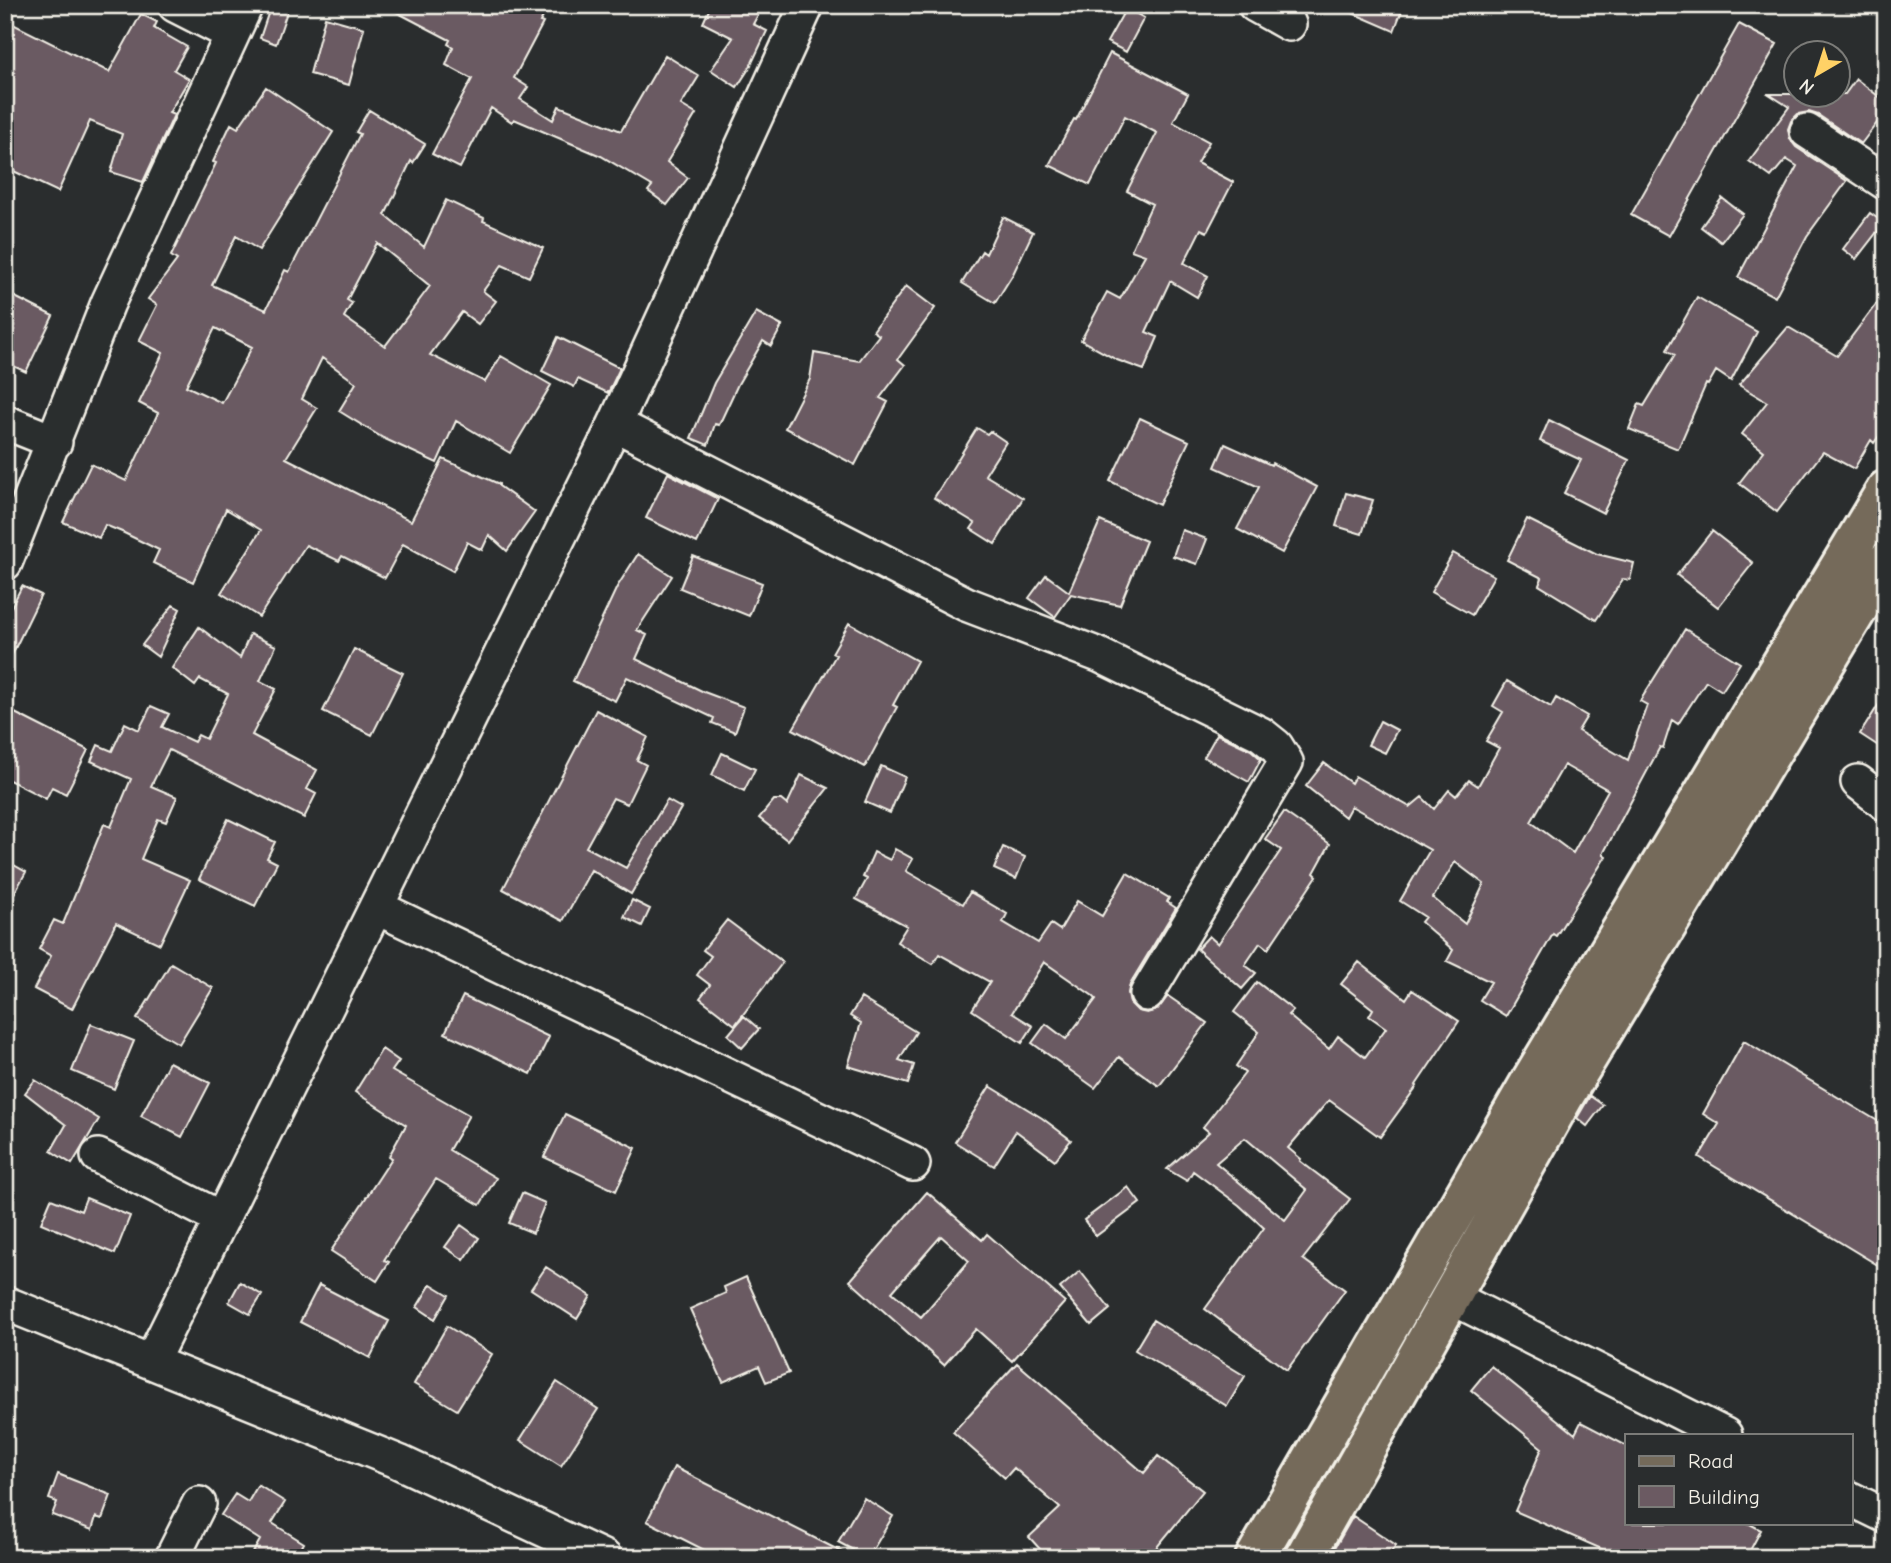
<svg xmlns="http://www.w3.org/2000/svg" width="1891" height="1563" font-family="'Comic Neue',sans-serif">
	<rect width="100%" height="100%" fill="#2a2d2e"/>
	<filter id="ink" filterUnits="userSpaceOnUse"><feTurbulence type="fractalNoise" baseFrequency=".0143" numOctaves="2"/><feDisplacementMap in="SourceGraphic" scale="14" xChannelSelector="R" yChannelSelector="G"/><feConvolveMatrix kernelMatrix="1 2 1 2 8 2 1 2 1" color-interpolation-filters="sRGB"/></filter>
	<g filter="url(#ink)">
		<path fill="#6b5a62" stroke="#f4f1e8" stroke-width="2" fill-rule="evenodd" d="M271,5L288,9L276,44L260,38Z
			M383,5H550L540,22L543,23L514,78L528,87L520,99L553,120L559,106L621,131L665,55L699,76L681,105L696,114L667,162L688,178L667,205L648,191L652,186L601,156L514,119L512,122L491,108L460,168L432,154L472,79L446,65L453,47L448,44L450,40Z
			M711,5H744L759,13L753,24L767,31L750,67L737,87L711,70L733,38L703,23Z
			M1334,5H1404L1394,31Z
			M1126,8L1144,18L1126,52L1107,42Z
			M141,14L157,22L154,28L187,47L174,70L189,79L169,113L174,115L143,182L111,172L122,134L90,121L58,192L5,167V20L109,72Z
			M325,17L364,28L349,85L310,74Z
			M1739,24L1777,44L1669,236L1631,215Z
			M1110,53L1188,94L1173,122L1209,142L1197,163L1233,182L1207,232L1201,229L1184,263L1208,276L1197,297L1170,281L1146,332L1158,337L1144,370L1117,360L1081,340L1107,292L1120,299L1145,255L1131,250L1152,204L1127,191L1157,133L1125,116L1090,185L1049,165L1074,119L1076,120Z
			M1856,79L1886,102V111L1861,144L1818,115L1809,112L1798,114L1791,121L1788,129L1790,139L1796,147L1847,181L1807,236L1775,297L1738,277L1797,166L1786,159L1771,177L1749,161L1789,107L1769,94H1845Z
			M266,87L333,132L259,250L236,236L212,285L266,310L285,270L289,272L360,134L356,132L369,110L425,144L413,163L411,161L385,215L424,247L446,200L484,218L483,221L543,248L529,277L502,265L483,291L496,301L478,324L462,312L430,355L485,382L501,356L551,385L510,453L456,421L437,463L383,438L339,411L356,383L322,358L302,399L317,408L286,458L411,521L443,459L499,484V486L535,512L507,551L489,535L482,550L467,542L453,571L403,544L385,578L342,556L339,561L306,545L259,617L221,593L261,530L226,509L193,582L153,563L159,550L122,532L105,525L99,538L63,522L91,464L126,481L158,413L139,403L163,353L139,341L157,305L148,299L177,260L171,256L216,163L213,162L231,124L238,128ZM377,243L430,286L385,346L344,317L352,303L347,300ZM215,328L252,347L222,403L186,386Z
			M1722,198L1743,214L1721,242L1701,227Z
			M1870,213L1884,223L1856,259L1843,249Z
			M1003,217L1033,232L1013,274L995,303L962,283L982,251L986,254Z
			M906,286L935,308L898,359L905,365L880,398L888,402L855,465L785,428L810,379L814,353L859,361L879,335L873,331Z
			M1886,291V426L1874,443L1871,440L1854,469L1823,452L1777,512L1739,483L1764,451L1742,434L1767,402L1739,385L1788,327L1837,356Z
			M5,292L53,316L26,372L5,362Z
			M1697,297L1757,332L1731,381L1716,371L1708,385L1706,384L1678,449L1629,429L1639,404L1644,406L1675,355L1667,350Z
			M756,312L782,326L771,346L763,341L738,384L719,425L715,424L708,445L691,438L714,383Z
			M558,337L620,368L608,393L578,379L574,387L542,371Z
			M1140,418L1189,441L1159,505L1110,481Z
			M1549,420L1629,460L1603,513L1564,493L1581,460L1540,441Z
			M977,428L987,434L990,431L1006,442L985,475L1023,498L995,544L971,529L975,523L934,498Z
			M1225,444L1271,465L1272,463L1317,487L1282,553L1237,529L1259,487L1215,467Z
			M668,473L718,499L697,543L646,518Z
			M1346,493L1373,500L1362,534L1336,526Z
			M1527,519L1597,554L1634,563L1630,580L1623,579L1596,620L1539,585L1542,578L1507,560Z
			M1100,521L1146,541L1120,605L1071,594L1055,617L1029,598L1046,575L1069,592Z
			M1182,530L1207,539L1197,564L1173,556Z
			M1712,531L1753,563L1718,607L1677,575Z
			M1453,553L1494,576L1472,615L1431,592Z
			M638,554L672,576L637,630L647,635L636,659L704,692L744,707L735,732L712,723L714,718L627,677L615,701L573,681L617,587Z
			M693,556L762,583L749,616L680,588Z
			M22,586L41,595L5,669V619Z
			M173,605L180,609L158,657L142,645Z
			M849,623L917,661L893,705L897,707L865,767L793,729L836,655L832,653Z
			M199,627L240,658L250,634L276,646L260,681L276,689L252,735L317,770L307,789L316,794L304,818L169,750L151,786L177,797L166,822L158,819L141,859L190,880L160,944L116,923L72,1009L34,989L51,956L39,949L54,920L63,924L104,824L111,827L131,779L91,761L98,745L112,751L125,723L139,730L151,706L169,714L162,727L194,742L198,735L206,739L228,694L200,679L195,686L172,668Z
			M1685,629L1740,663L1722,691L1706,681L1678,724L1672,720L1663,748L1660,747L1603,854L1606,856L1556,936L1553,934L1506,1016L1480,1000L1491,982L1447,961L1453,950L1421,922L1425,917L1400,901L1430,850L1351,806L1345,817L1306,786L1324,763L1351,783L1355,776L1410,807L1422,797L1434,809L1449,790L1456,796L1469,780L1478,786L1499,748L1486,741L1503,712L1493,706L1507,681L1551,707L1556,698L1587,716L1578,731L1628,760L1647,705L1640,701ZM1564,765L1608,790L1573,853L1531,822ZM1455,862L1484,884L1465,924L1433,898Z
			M354,649L403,673L372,735L323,711Z
			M1886,693V751L1860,734Z
			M5,708L88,750L66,794L52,787L46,799L5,778Z
			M596,710L648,737L637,760L646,765L627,804L613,798L586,847L626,868L667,800L681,808L631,894L591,870L563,921L503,889Z
			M1380,721L1397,730L1385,753L1368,745Z
			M1217,734L1251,750L1261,759L1249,782L1204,757Z
			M722,753L755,769L744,791L712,775Z
			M881,766L905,777L890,813L865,802Z
			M801,775L828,788L787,840L759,818L774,800H781L787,805Z
			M1284,812L1330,844L1314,873L1317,876L1268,949L1260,943L1245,965L1256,973L1242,989L1197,949L1209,936L1218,944L1281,850L1265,839Z
			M228,819L275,842L267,858L277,863L255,906L199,879Z
			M1003,847L1025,857L1016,879L994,869Z
			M895,849L913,859L906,871L963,904L970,892L1007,914L1003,922L1038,943L1051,924L1060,930L1077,901L1102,916L1127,873L1169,898L1167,902L1176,908L1130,984L1128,993L1130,1003L1138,1011L1147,1013L1157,1010L1168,996L1207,1023L1159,1086L1119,1057L1095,1088L1032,1043L1046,1024L1066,1039L1096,999L1093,996L1044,962L1012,1013L1033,1026L1022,1043L972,1010L990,982L939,954L933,964L897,942L907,926L856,899L867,879L863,877L874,852L890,860Z
			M5,860L26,872L5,910Z
			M632,900L650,909L642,926L624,917Z
			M727,920L783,962L735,1025L700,998L710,985L697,975L711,956L703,950Z
			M1359,962L1406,999L1412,990L1459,1021L1416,1085L1417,1086L1380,1137L1329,1100L1288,1148L1301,1159L1300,1161L1350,1199L1303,1259L1345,1290L1287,1370L1205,1309L1264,1228L1239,1205L1193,1171L1187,1181L1167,1169L1209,1132L1203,1127L1245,1073L1236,1066L1259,1032L1234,1012L1257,982L1293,1010L1288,1015L1329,1049L1338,1036L1365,1057L1386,1028L1369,1016L1373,1009L1341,984ZM1245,1138L1307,1190L1285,1220L1216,1163Z
			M171,963L213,988L179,1044L137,1019Z
			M463,996L549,1037L531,1074L445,1033Z
			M861,998L916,1032L899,1060L914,1065L908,1084L848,1066L861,1023L850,1016Z
			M744,1016L759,1029L742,1048L728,1035Z
			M91,1024L134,1041L114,1089L72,1071Z
			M1744,1041L1886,1126V1270L1699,1157L1719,1124L1703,1114Z
			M382,1049L399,1061L392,1071L469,1115L449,1150L496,1178L480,1205L436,1179L384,1260L389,1262L377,1281L331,1251L392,1158L389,1156L406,1125L355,1092Z
			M169,1062L210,1083L182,1137L141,1116Z
			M35,1080L99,1119L72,1164L51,1151L66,1125L25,1093Z
			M990,1086L1042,1118L1071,1140L1055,1160L1016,1131L994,1166L955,1142Z
			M1590,1096L1603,1105L1587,1126L1577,1118Z
			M565,1114L636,1148L616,1191L544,1157Z
			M1128,1187L1140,1203L1096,1236L1084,1220Z
			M927,1192L982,1240L987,1234L1065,1302L1012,1361L976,1329L944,1365L850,1281ZM941,1236L969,1261L921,1317L892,1292Z
			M522,1193L545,1203L533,1233L509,1223Z
			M86,1198L130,1216L115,1254L41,1223L51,1199L81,1211Z
			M461,1225L479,1238L464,1260L445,1247Z
			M546,1267L591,1296L577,1319L531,1289Z
			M1080,1271L1110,1309L1091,1325L1060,1288Z
			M746,1277L789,1373L766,1382L759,1366L723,1382L690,1309L726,1293L724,1287Z
			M240,1282L262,1295L250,1314L229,1302Z
			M431,1284L449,1295L435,1319L417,1307Z
			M319,1285L389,1321L370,1358L300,1322Z
			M1153,1320L1245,1376L1227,1406L1135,1350Z
			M447,1326L492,1354L457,1410L414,1384Z
			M1017,1363L1144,1473L1158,1456L1203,1491L1148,1558H1048L1029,1537L1060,1508L1014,1468L1005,1478L953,1432Z
			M1491,1366L1575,1434L1581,1422L1627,1446V1523H1748L1761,1530L1746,1558H1622L1515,1511L1542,1448L1471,1390Z
			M557,1382L598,1409L561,1466L520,1440Z
			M674,1467L854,1558H720L647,1521Z
			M58,1474L111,1495L102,1519L96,1517L92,1530L52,1515L57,1502L49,1499Z
			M258,1485L285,1502L272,1523L304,1543L295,1558H250L260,1540L221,1515L235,1494L248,1502Z
			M864,1498L893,1516L868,1558L838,1542Z
			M1353,1516L1396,1545L1387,1558H1329Z"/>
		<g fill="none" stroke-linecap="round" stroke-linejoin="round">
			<defs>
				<path id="minor" d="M175,5L232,34
					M1255,5L1289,24
					M1807,131L1886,183
					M5,422L55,442
					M615,424L966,604L1099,655L1261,734L1276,746L1286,762L1147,994
					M5,563L108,303L246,5
					M1858,782L1886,804
					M376,907L913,1164
					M98,1156L222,1219
					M1451,1297L1725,1435
					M5,1303L399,1462L605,1558
					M151,1362L615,424L807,5
					M1851,1499L1886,1516
					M172,1558L199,1504"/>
				<path id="major" d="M1255,1558L1532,1079L1886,490
					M1304,1558L1563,1098L1886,562"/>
			</defs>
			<use href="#minor" stroke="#f4f1e8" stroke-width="38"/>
			<use href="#major" stroke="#f4f1e8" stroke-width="44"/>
			<use href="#minor" stroke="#2a2d2e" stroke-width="33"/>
			<use href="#major" stroke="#746a5a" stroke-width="38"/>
		</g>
	</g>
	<rect width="1891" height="1563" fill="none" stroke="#2a2d2e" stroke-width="28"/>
	<rect x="14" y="14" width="1863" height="1535" fill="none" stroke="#f4f1e8" stroke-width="2.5" filter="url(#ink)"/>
	<rect x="1625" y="1434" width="228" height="91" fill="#2a2d2e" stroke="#7b7b78" stroke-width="2"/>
	<rect x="1639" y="1456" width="35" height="10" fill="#746a5a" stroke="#7b7b78" stroke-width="2"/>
	<text x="1688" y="1468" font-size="21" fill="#f4f1e8">Road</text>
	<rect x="1639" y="1486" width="35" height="21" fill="#6b5a62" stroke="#7b7b78" stroke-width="2"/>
	<text x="1688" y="1504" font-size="21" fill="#f4f1e8">Building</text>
	<g transform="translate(1817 74) rotate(219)"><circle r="33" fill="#2a2d2e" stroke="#7b7b78" stroke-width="2"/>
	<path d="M0-5L12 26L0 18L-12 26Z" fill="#ffd166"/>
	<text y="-10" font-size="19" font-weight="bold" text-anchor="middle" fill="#f4f1e8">N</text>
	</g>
</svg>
